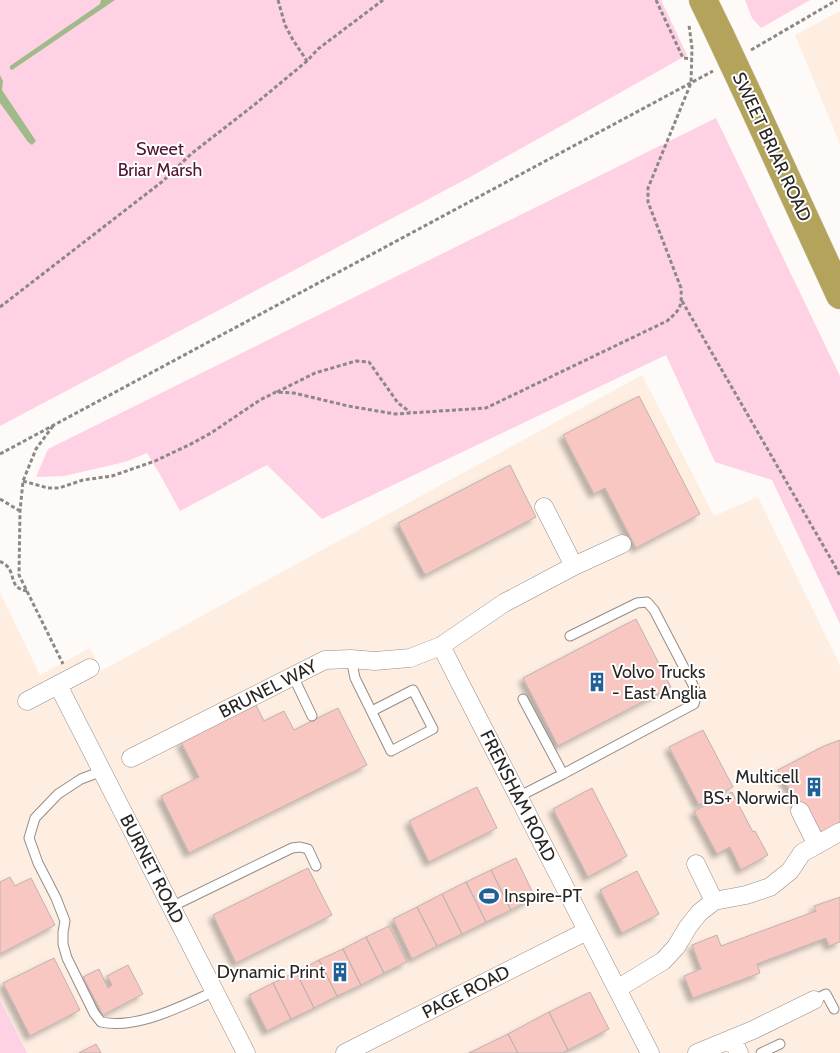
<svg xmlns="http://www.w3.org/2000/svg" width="840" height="1053" font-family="Cabin,sans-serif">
	<defs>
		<filter id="shadow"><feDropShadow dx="-4.5" dy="4.5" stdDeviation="2.5" flood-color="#0004"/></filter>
	</defs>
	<rect width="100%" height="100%" fill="#fefaf8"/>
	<path fill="#feeee2" d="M840,11V144L795,35Z
		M642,375L714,516L758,497L840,665V1053H27L0,1000V592L40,675L90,648L101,671Z"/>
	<path fill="#fed1e4" d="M0,0H661L687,55L472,176L0,426Z
		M745,0H810L761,28L752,18Z
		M716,118L840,376V624L772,480L715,462L666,355L322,519L267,465L180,511L158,471L147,453L125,462L64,476L36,477L48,449Z
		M0,1000L27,1053H0Z"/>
	<path fill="#a1ba8a" d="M101,0H115L12,70L10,69V66L100,4Z
		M0,75L3,81L2,90L36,141L32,145L28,142L0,103Z"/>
	<path fill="#f8c7c1" stroke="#beb2b1" filter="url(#shadow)" d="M639,396L700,514L636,548L605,488L594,494L563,435Z
		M510,465L536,517L425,575L398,523Z
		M636,619L671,687L558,746L523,678Z
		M256,705L264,721L284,711L294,730L338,708L367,765L189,853L161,796L199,777L181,742Z
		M703,730L733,787L699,805L669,747Z
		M840,740V827L815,841L798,804L778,770L824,746Z
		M477,787L497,828L429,862L409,821Z
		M592,788L627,856L588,877L553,809Z
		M732,792L753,832L755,831L768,855L741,870L730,847L717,854L694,811Z
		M516,858L535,897L511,910L491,870Z
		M308,868L332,915L236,963L213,915Z
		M491,870L511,910L486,922L466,882Z
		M637,871L659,914L622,933L600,890Z
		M10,877L15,886L31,878L55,925L0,954V882Z
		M466,882L486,922L462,934L442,894Z
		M442,894L462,934L437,946L417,907Z
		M840,897V942L829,946L826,938L757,964L760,973L693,998L684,976L701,969L692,945L717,935L721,946L816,911L814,906Z
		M417,907L437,946L412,959L393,919Z
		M389,926L407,962L384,973L366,937Z
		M366,937L384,973L361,985L343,949Z
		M343,949L361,985L337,996L319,960Z
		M54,958L80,1010L30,1036L3,983Z
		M319,960L337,996L314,1008L296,972Z
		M128,965L143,994L103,1015L83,977L99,969L108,988L112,985L107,976Z
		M296,972L314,1008L291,1019L273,983Z
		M273,983L291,1019L267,1031L249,995Z
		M590,992L609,1029L568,1050L549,1012Z
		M549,1012L568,1050L563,1053H518L508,1034Z
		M508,1034L518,1053H469Z
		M96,1044L101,1053H79Z"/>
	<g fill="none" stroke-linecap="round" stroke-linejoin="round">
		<defs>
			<path id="service" d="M351,659L355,678L391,751L433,729L413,690L372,711
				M293,676L312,716
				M102,771L81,779L58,794L35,818L29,838L38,863L56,898L65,921L63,932V944L67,958L94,1013L101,1022C136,1030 182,1006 213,992
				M563,774L694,704L697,694L692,683L654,610L647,602L637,603L570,636
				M518,797L563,774L523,699
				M171,907L292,848L300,847L308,849L316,866
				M814,1000L826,994L834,1009
				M761,1053L780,1044"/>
			<path id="minor" d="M544,507L574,566
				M441,646L650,1053
				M58,685L246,1053
				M27,701L90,668
				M131,758L325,660L351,659L375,661L410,658L441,646L504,603L574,566L622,544
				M800,811L817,845
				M714,901L746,895L770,887L790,871L802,853L840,832
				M617,989L663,961L676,947L688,927L699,913L714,901L696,864
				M732,1039L739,1053
				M345,1053L587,931
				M697,1053L753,1030L814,1000"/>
			<path id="trunk" d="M703,0L720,35
				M750,99L840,295"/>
		</defs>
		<use href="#service" stroke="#958d87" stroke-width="11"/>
		<use href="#minor" stroke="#958d87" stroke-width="19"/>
		<use href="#trunk" stroke="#d8d8d7" stroke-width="29"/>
		<path stroke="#8c8886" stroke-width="3" stroke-dasharray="4 2.5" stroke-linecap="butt" d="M278,0L285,25L293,40L307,61
			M656,0L683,58L692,59
			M751,50L837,0
			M682,301L835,566L840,576
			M0,307L163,181L191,154L254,105L307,61L318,49L383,0
			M277,392L315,373L356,361L369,362L398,403L410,412
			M53,426L36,449L23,481L20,511L19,575L63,664
			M0,454L713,71
			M23,481L48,488H59L83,480L112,476L155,461L189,445L211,433L260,400L276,392L294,393L348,406L395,414L486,408L667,321C681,309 682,306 681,288L648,202V188L691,83L692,48L689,25
			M0,499L20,511
			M0,561C1,562 6,565 7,566C16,576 9,588 27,591"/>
		<use href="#service" stroke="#fff" stroke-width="9"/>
		<use href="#minor" stroke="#fff" stroke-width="18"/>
		<use href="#trunk" stroke="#b4a45b" stroke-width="28"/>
		<defs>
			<path id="trunk-bridge" d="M720,35L750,99"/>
		</defs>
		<use href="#trunk-bridge" stroke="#d8d8d7" stroke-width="29" stroke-linecap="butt"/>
		<use href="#trunk-bridge" stroke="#b4a45b" stroke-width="28"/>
	</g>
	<defs>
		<symbol id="building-bare" viewBox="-9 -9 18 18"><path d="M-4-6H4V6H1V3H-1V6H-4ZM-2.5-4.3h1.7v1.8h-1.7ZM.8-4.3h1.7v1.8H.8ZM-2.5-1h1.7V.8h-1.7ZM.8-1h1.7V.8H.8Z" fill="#1f6096" stroke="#fff" stroke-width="2.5" paint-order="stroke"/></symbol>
		<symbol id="stadium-bare" viewBox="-9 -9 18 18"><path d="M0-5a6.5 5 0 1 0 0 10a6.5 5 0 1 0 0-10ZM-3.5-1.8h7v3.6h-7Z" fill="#1f6096" stroke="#fff" stroke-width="2.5" paint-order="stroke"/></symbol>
	</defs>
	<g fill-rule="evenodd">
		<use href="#building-bare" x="583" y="668" width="28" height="28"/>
		<use href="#building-bare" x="800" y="773" width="28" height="28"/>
		<use href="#stadium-bare" x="475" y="882" width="28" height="28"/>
		<use href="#building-bare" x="326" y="958" width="28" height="28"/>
	</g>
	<g text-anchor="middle" stroke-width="4" stroke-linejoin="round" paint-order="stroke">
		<g font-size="18" fill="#292623" stroke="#fff">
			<text transform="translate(772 147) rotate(65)" y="6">SWEET BRIAR ROAD</text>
			<text transform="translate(268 689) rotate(-27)" y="6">BRUNEL WAY</text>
			<text transform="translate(518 796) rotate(63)" y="6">FRENSHAM ROAD</text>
			<text transform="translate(152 869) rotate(63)" y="6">BURNET ROAD</text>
			<text transform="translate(466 992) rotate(-27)" y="6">PAGE ROAD</text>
		</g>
		<g font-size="18" fill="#541436" stroke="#fff">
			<text x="160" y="155">Sweet<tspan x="160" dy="21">Briar Marsh</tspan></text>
		</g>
		<g font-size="18" fill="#292623" stroke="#fff" text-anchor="start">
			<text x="612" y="678">Volvo Trucks<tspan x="612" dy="21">- East Anglia</tspan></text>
			<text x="799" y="783" text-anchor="end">Multicell<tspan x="799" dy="21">BS+ Norwich</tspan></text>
			<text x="504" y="902">Inspire-PT</text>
			<text x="325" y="978" text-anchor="end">Dynamic Print</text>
		</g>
	</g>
</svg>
